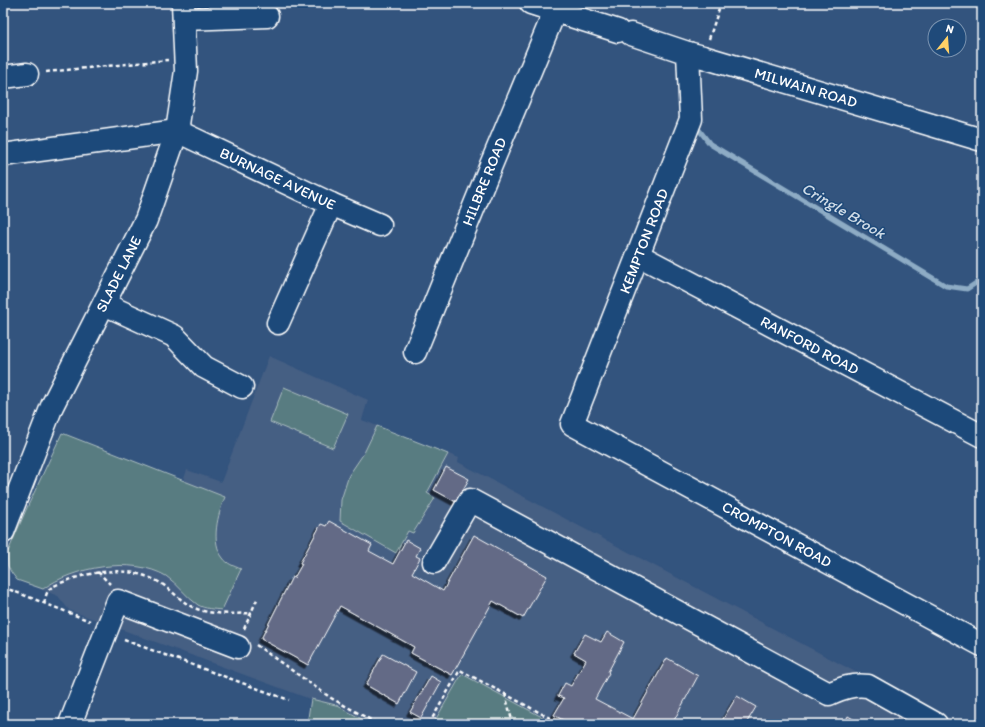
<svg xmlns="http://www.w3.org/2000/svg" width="985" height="727" font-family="Itim,sans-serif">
	<defs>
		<filter id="shadow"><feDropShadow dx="-3.5" dy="3.5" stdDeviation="0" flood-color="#0009"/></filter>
	</defs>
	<rect width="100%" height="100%" fill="#33547e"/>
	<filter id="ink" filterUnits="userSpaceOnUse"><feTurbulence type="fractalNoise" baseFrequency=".025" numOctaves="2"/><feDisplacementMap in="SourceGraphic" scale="8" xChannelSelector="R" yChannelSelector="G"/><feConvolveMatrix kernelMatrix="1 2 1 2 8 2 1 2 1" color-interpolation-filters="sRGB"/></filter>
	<g filter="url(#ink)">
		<path fill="#455e83" d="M269,356L368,400L362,420L459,458L458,462L954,724H307L310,699L69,610L58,596L17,580L11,572L8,566L7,554L26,510L62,433L183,481L187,470L221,482Z"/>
		<path fill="#587c81" stroke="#acbec0" d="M284,387L348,414L333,448L270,422Z
			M377,426L448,454L427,493L435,498L413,533L408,531L396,553L340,521L341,500L349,475L364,453Z
			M62,433L225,497C218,514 210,542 223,558C227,564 234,566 241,569L222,610C214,609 205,609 198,605C186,597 178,584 166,576C132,556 73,567 43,589L17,580L11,572L8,566L7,554L26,510Z
			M462,674L555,724H433Z
			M311,699L336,705L371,724H307Z"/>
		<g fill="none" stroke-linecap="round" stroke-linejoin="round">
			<path stroke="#8eacc5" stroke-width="5" d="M700,131L710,144L946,286L967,289L982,279"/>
		</g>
		<path fill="#636b86" stroke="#fff" filter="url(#shadow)" d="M446,467L469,479L456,502L434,490Z
			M329,521L372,545L369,551L393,564L406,540L420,548L416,556L420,558L412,573L443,591L474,535L547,576L523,618L493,601L452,675L411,653L414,647L340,606L308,665L261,639L292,577L294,578L302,564L300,563L321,524L326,526Z
			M607,632L624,642L608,672L609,673L595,699L633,719L667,658L698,676L672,724H570L554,715L564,698L558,696L565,683L571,686L586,660L574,653L585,634L601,642Z
			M383,654L416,672L399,704L366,685Z
			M431,676L441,682L421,718L410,712Z
			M737,696L756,707L747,722L749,724H720Z
			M848,716L862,724H844Z"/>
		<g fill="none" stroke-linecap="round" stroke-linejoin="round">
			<defs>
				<g id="minor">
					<path d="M531,3L618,31"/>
					<path d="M184,19L267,16"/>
					<path id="s1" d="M631,34L688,53L703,57L982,140"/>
					<path id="s2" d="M688,53L691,119L572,424L982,645"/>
					<path d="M3,77L27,74"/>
					<path id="s3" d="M3,155L177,131L331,204L380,225"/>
					<path id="s4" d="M638,255L982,436"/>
					<path d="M104,304L174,336L204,367L242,387"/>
					<path d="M278,323L331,204"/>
					<path id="s5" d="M415,352L491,165L555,11"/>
					<path id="s6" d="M3,532L52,406L146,220L177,131L186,71L183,3"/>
					<path d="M434,562L470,500L829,694C842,688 853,684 868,686L936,724"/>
					<path d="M70,724L118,601L238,647"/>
				</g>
			</defs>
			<use href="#minor" stroke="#fff" stroke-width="25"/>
			<path stroke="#fff" stroke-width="2.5" stroke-dasharray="4 3" stroke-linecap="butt" d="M709,39L721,3
				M46,72L168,60
				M98,572L110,584
				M3,587L90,621
				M44,603C45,600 46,594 48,591C51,586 61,583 66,581C96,570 128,566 157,581C172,589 181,603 197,609C214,615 233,614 251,613
				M244,629L258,597
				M124,640L289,700
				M256,645L331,698L378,724
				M505,694L513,724
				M429,724L460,670L561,724"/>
			<use href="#minor" stroke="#1f4a7a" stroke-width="22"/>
		</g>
	</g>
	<g text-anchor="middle" stroke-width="3" stroke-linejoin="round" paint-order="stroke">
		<g font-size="15" fill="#fff" stroke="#1f4a7a">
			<text dy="5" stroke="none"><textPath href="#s1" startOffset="183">MILWAIN ROAD</textPath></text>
			<text dy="5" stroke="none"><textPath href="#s3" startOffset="287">BURNAGE AVENUE</textPath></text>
			<text dy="5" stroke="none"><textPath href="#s5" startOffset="184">HILBRE ROAD</textPath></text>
			<text transform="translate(644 241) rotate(-69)" y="5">KEMPTON ROAD</text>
			<text dy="5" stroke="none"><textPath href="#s6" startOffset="283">SLADE LANE</textPath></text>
			<text dy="5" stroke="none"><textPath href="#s4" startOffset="194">RANFORD ROAD</textPath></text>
			<text dy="5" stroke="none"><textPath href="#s2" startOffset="626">CROMPTON ROAD</textPath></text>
		</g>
		<g font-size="16" font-style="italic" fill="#d0dce7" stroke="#1f4a7a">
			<text transform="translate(844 210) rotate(31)" y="6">Cringle Brook</text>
		</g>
	</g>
	<rect width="985" height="727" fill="none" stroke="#1f4a7a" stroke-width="16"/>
	<rect x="8" y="8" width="969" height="711" fill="none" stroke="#fff" stroke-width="1.5" filter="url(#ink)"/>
	<g transform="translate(947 38) rotate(17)"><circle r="19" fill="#1f4a7a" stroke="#7992af"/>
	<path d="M0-3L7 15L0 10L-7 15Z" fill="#ffd166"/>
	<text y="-6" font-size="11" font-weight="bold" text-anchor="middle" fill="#ffffff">N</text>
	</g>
</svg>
